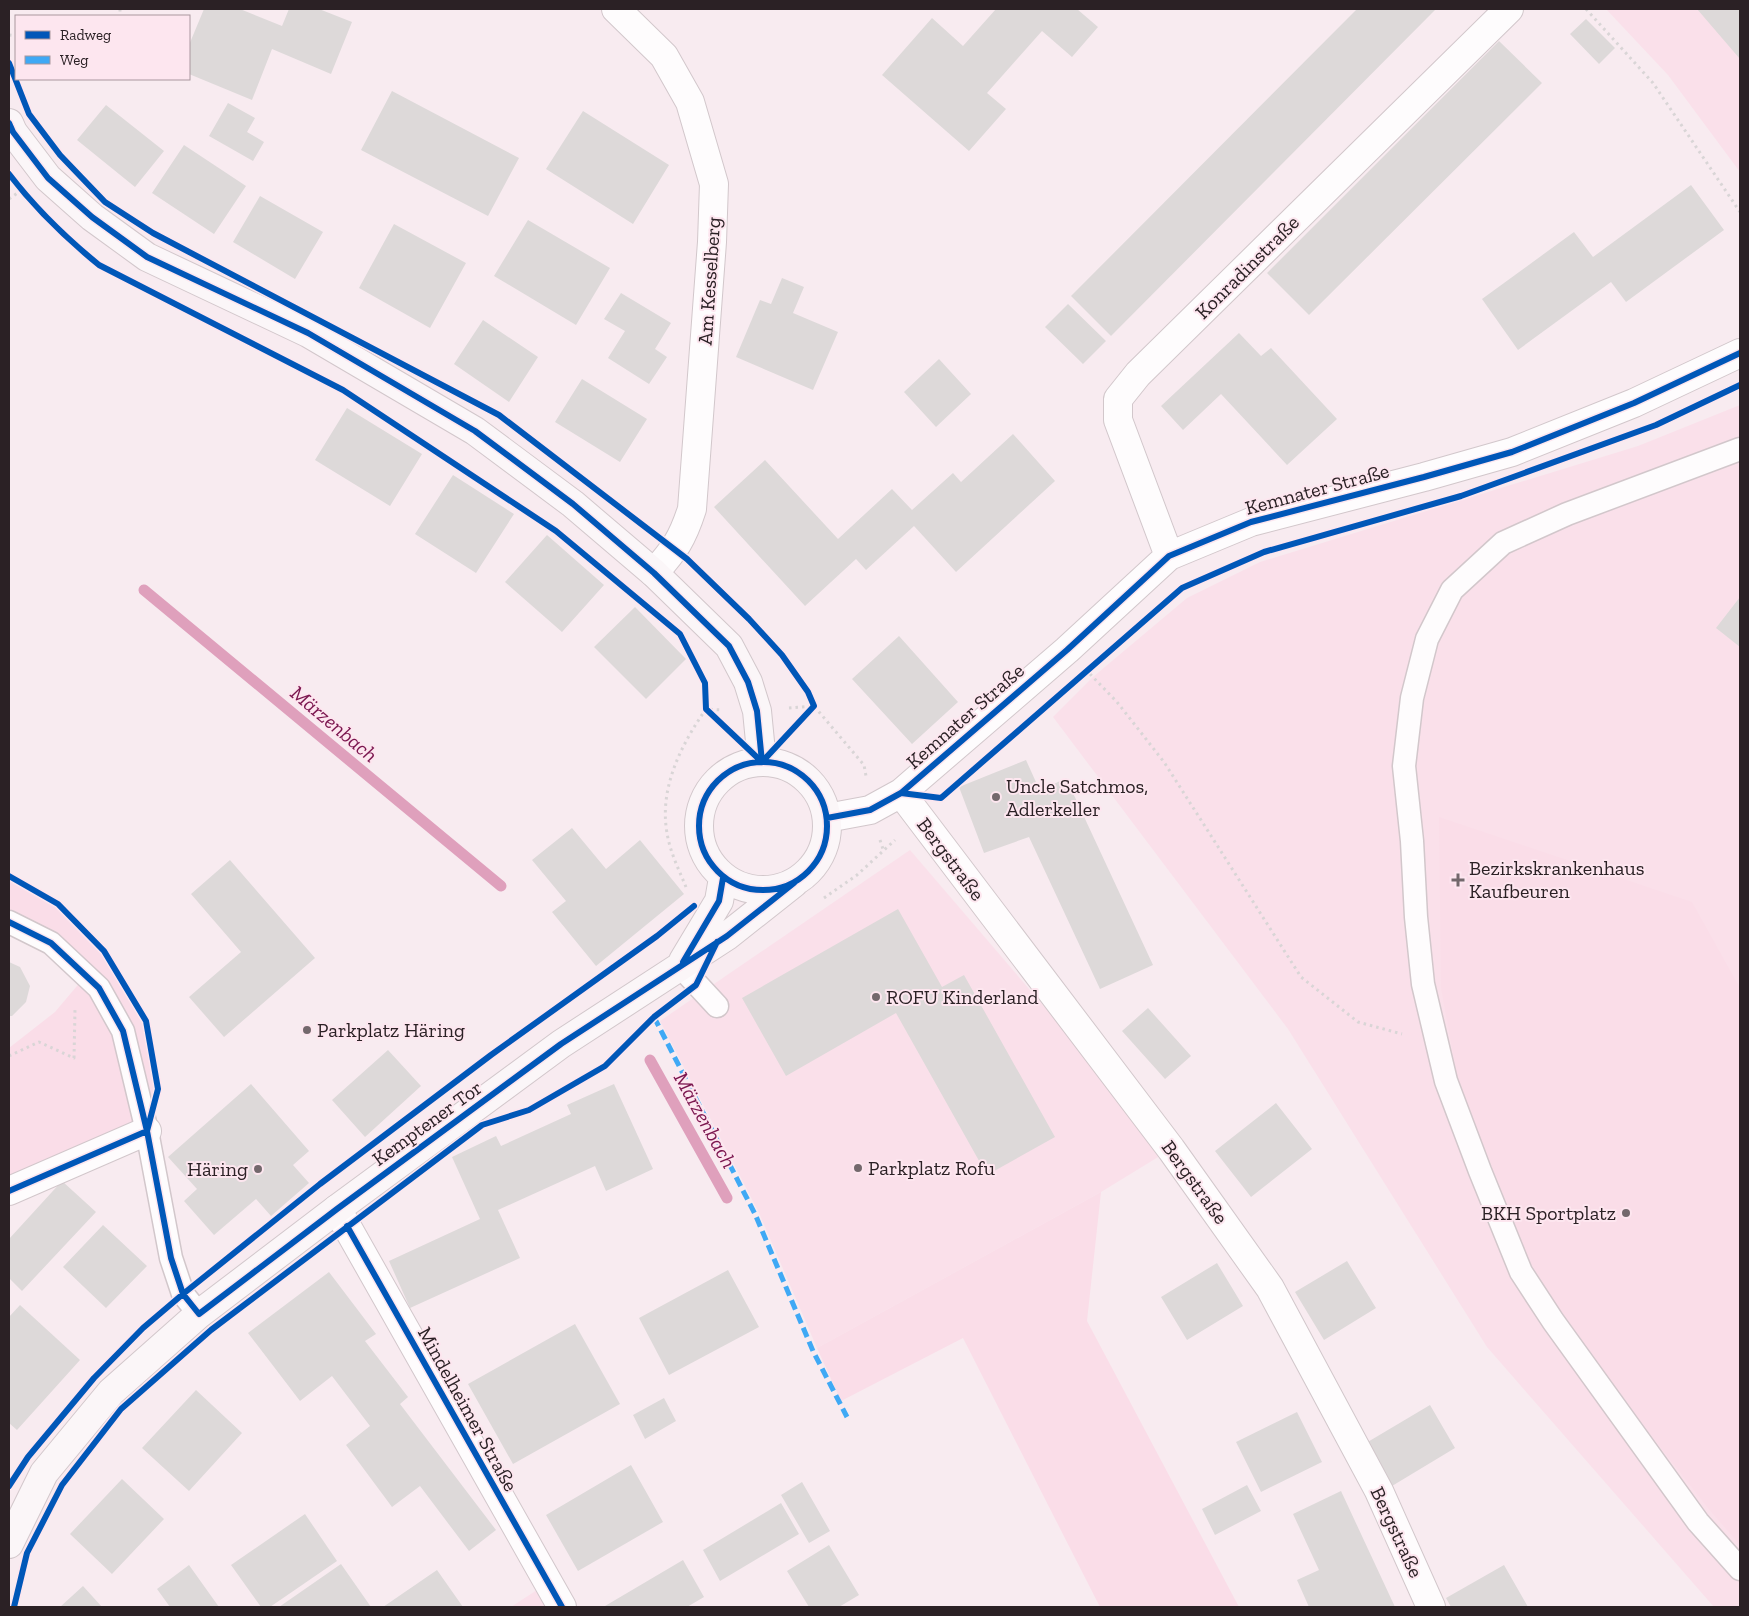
<svg xmlns="http://www.w3.org/2000/svg" width="1749" height="1616" font-family="'Zilla Slab',serif">
	<rect width="100%" height="100%" fill="#f8ebf0"/>
	<path fill="#fae0ea" d="M1606,9H1740V172L1668,75Z
		M1740,405V1607H1714L1487,1347L1288,1029L1053,717L1093,677L1187,598L1260,562L1638,446Z
		M910,850L1168,1151L1101,1192L817,1348L759,1213L660,1021Z
		M543,1586L555,1607H511Z"/>
	<path fill="#fadde8" d="M1439,817L1692,902L1740,988V1545L1707,1507L1632,1411L1563,1316L1530,1262L1458,1081L1441,988Z
		M9,880L56,907L104,954L144,1021L155,1091L148,1114L129,1029L9,914Z
		M82,980L118,1035L139,1124L9,1183V1048L55,1012Z
		M1101,1192L1087,1321L1239,1607H1100L963,1338L841,1401L817,1348Z"/>
	<g fill="none" stroke-linecap="round" stroke-linejoin="round">
		<path stroke="#dfa0bc" stroke-width="11" d="M144,590L501,886
			M650,1060L727,1198"/>
	</g>
	<path fill="#ddd9d9" d="M204,9H240L282,26L289,9H319L352,22L331,74L272,49L252,100L189,74V45Z
		M996,9H1077L1098,27L1072,57L1042,31L987,93L1006,109L969,151L882,75L932,18L963,46Z
		M1357,9H1436L1111,336L1071,296Z
		M1697,9H1740V59Z
		M1586,19L1615,48L1599,64L1570,34Z
		M1499,41L1542,83L1309,315L1267,273Z
		M392,91L519,158L488,216L361,150Z
		M228,103L255,118L247,132L264,142L253,161L209,136Z
		M106,105L164,151L135,187L77,140Z
		M583,111L669,165L633,224L546,169Z
		M184,145L246,186L214,234L152,193Z
		M1691,185L1724,230L1626,302L1611,282L1518,350L1482,299L1574,232L1593,257Z
		M260,196L323,232L295,279L233,242Z
		M528,220L610,268L576,325L494,276Z
		M394,224L466,263L430,328L359,288Z
		M782,278L804,287L793,313L838,332L813,390L736,357L760,300L771,304Z
		M621,293L671,323L655,349L667,357L649,384L608,358L625,331L604,319Z
		M1068,304L1106,341L1083,364L1045,327Z
		M483,320L538,357L509,402L454,364Z
		M1239,333L1261,356L1271,348L1337,419L1287,465L1221,394L1183,430L1161,406Z
		M939,359L971,394L936,427L904,392Z
		M582,379L647,419L620,462L555,422Z
		M347,408L422,454L390,506L315,460Z
		M1013,434L1055,481L956,572L914,526L866,570L856,559L805,606L714,507L765,460L838,539L892,489L912,510L953,473L961,482Z
		M453,475L514,514L476,573L415,534Z
		M547,535L604,585L562,632L505,582Z
		M1740,597V647L1716,628Z
		M635,607L686,659L646,699L594,647Z
		M899,636L958,702L912,744L852,679Z
		M1026,760L1040,791L1066,778L1153,965L1100,989L1029,837L984,853L959,787Z
		M572,828L606,869L640,840L684,894L596,966L552,912L566,901L532,860Z
		M230,860L315,958L224,1037L189,997L241,952L191,894Z
		M898,909L942,987L964,975L1055,1137L987,1175L896,1013L786,1076L742,998Z
		M9,962L20,967L30,986L26,1002L12,1016H9Z
		M1148,1008L1191,1056L1165,1079L1122,1031Z
		M388,1050L421,1086L365,1137L332,1100Z
		M251,1084L309,1151L293,1165L309,1183L271,1216L256,1199L214,1235L184,1201L197,1189L168,1157Z
		M614,1084L653,1169L606,1191L595,1166L498,1210L520,1258L410,1308L389,1261L480,1219L452,1157L496,1136L501,1146L571,1114L567,1105Z
		M1276,1103L1312,1149L1251,1197L1215,1151Z
		M62,1181L96,1212L22,1291L9,1278V1239Z
		M103,1225L147,1266L106,1308L63,1267Z
		M1347,1261L1376,1308L1324,1340L1295,1292Z
		M1217,1263L1243,1306L1187,1340L1161,1297Z
		M728,1270L759,1327L669,1375L639,1318Z
		M329,1272L376,1334L365,1341L408,1397L400,1404L496,1530L469,1551L420,1486L392,1507L346,1445L370,1426L332,1376L300,1401L248,1333Z
		M20,1305L80,1360L17,1430L9,1423V1317Z
		M575,1324L620,1404L513,1464L468,1384Z
		M196,1390L242,1433L189,1491L142,1448Z
		M664,1398L676,1421L645,1439L633,1415Z
		M1430,1405L1455,1448L1392,1486L1366,1443Z
		M1297,1412L1322,1462L1261,1492L1236,1442Z
		M631,1465L663,1522L578,1571L546,1515Z
		M122,1479L164,1519L112,1574L70,1534Z
		M802,1482L830,1531L809,1543L781,1495Z
		M1247,1485L1261,1511L1215,1535L1202,1509Z
		M1341,1491L1395,1607H1309L1297,1580L1319,1570L1293,1514Z
		M781,1503L799,1534L720,1581L703,1550Z
		M305,1514L337,1561L270,1607H261L231,1565Z
		M829,1545L859,1595L839,1607H809L787,1571Z
		M683,1560L704,1597L687,1607H606L605,1606Z
		M341,1564L371,1607H279Z
		M189,1565L219,1607H170L157,1589Z
		M1504,1565L1528,1607H1451L1446,1598Z
		M437,1570L463,1607H383Z
		M83,1586L102,1607H60Z"/>
	<g fill="none" stroke-linecap="round" stroke-linejoin="round">
		<defs>
			<path id="service" d="M1740,449L1567,514L1503,543L1452,590L1427,639L1412,698L1404,766L1412,841L1416,917L1423,984L1446,1081L1480,1171L1521,1272L1553,1321L1698,1522L1740,1569
				M9,922L51,943L99,988L123,1031L147,1131L171,1258L183,1294L199,1314
				M680,966L717,1006"/>
			<path id="pedestrian" d="M9,1191L147,1131"/>
			<path id="minor" d="M616,9L664,56L690,102L714,184L712,242L692,509C682,540 675,549 654,573
				M1169,556L1118,420V399L1138,374L1509,9
				M901,793L1171,1149L1270,1288L1379,1491L1431,1607
				M827,818L870,810L901,793L1067,650L1169,556L1251,522L1424,477L1512,452L1634,403L1740,353
				M337,1209L562,1607"/>
			<path id="secondary" d="M9,123L13,132L48,178L92,217L147,257L308,333L475,431L573,504L654,573L729,646L748,682L757,711L762,762
				M699 826a64 64 0 1 1 128 0a64 64 0 1 1-128 0Z
				M683,961L719,901L723,878
				M9,1544L44,1473L111,1392L199,1314L337,1209L561,1044L727,936L794,883"/>
		</defs>
		<use href="#service" stroke="#d2c7cb" stroke-width="25"/>
		<use href="#pedestrian" stroke="#d2c7cb" stroke-width="30"/>
		<use href="#minor" stroke="#d2c7cb" stroke-width="30"/>
		<use href="#secondary" stroke="#d2c7cb" stroke-width="30"/>
		<path stroke="#d9d5d6" stroke-width="3" stroke-dasharray="2.5 4" stroke-linecap="butt" d="M120,9V16
			M1586,9L1653,83L1740,212
			M9,35L16,36
			M9,199L19,192
			M1090,674L1117,702L1164,762L1301,977L1358,1022L1402,1034
			M789,708L814,706L864,765L866,776
			M880,840L884,852
			M686,887C679,870 670,852 667,833C659,788 681,745 706,709L723,710
			M824,898L857,875L895,840
			M9,1056L39,1042L74,1058L75,1010"/>
		<use href="#service" stroke="#fefcfd" stroke-width="22"/>
		<use href="#pedestrian" stroke="#fefcfd" stroke-width="28"/>
		<use href="#minor" stroke="#fefcfd" stroke-width="28"/>
		<use href="#secondary" stroke="#fbf6f8" stroke-width="28"/>
		<path stroke="#3fa9f5" stroke-width="5" stroke-dasharray="10 5" stroke-linecap="butt" d="M654,1017L755,1214L813,1351L847,1417"/>
		<defs>
			<path id="cycleway" d="M9,63L29,114L60,155L105,202L153,233L499,415L687,559L749,619L782,655L808,692L814,706L762,762
				M9,123L13,132L48,178L92,217L147,257L308,333L475,431L573,504L654,573L729,646L748,682L757,711L762,762
				M9,174C35,208 66,238 99,265L343,390L556,531L680,634L705,683L706,709L762,762
				M699 826a64 64 0 1 1 128 0a64 64 0 1 1-128 0Z
				M901,793L941,798L1182,588L1264,552L1461,496L1656,425L1740,385
				M827,818L870,810L901,793L1067,650L1169,556L1251,522L1424,477L1512,452L1634,403L1740,353
				M9,876L58,904L104,951L146,1021L158,1089L147,1131
				M9,922L51,943L99,988L123,1031L147,1131L171,1258L183,1294L199,1314L337,1209L561,1044L727,936L794,883
				M683,962L719,901L723,878
				M9,1191L147,1131
				M347,1226L562,1607
				M9,1486L28,1457L94,1378L143,1328L183,1294L320,1184L491,1055L657,936L694,906
				M14,1607L27,1553L62,1485L121,1409L211,1330L482,1125L529,1110L605,1066L654,1017L696,985L717,942"/>
		</defs>
		<use href="#cycleway" stroke="#fde6ef" stroke-width="9"/>
		<use href="#cycleway" stroke="#0057b8" stroke-width="6"/>
	</g>
	<g fill="#73686c" stroke="#fde6ef" stroke-width="2">
		<circle cx="996" cy="797" r="5"/>
		<path d="M1455.5 872.5h5v5h5v5h-5v5h-5v-5h-5v-5h5z"/>
		<circle cx="876" cy="997" r="5"/>
		<circle cx="307" cy="1030" r="5"/>
		<circle cx="858" cy="1168" r="5"/>
		<circle cx="258" cy="1169" r="5"/>
		<circle cx="1626" cy="1213" r="5"/>
	</g>
	<g text-anchor="middle" stroke-width="4" stroke-linejoin="round" paint-order="stroke">
		<g font-size="20" fill="#2b2125" stroke="#fde6ef">
			<text transform="translate(1247 267) rotate(-45)" y="7">Konradinstraße</text>
			<text transform="translate(709 281) rotate(-86)" y="7">Am Kesselberg</text>
			<text transform="translate(1317 489) rotate(-15)" y="7">Kemnater Straße</text>
			<text transform="translate(965 716) rotate(-41)" y="7">Kemnater Straße</text>
			<text transform="translate(951 859) rotate(53)" y="7">Bergstraße</text>
			<text transform="translate(427 1123) rotate(-36)" y="7">Kemptener Tor</text>
			<text transform="translate(1195 1182) rotate(54)" y="7">Bergstraße</text>
			<text transform="translate(468 1409) rotate(61)" y="7">Mindelheimer Straße</text>
			<text transform="translate(1397 1532) rotate(65)" y="7">Bergstraße</text>
		</g>
		<g font-size="20" fill="#2b2125" stroke="#fde6ef" text-anchor="start">
			<text x="1006" y="793">Uncle Satchmos,<tspan x="1006" dy="23">Adlerkeller</tspan></text>
			<text x="1469" y="875">Bezirkskrankenhaus<tspan x="1469" dy="23">Kaufbeuren</tspan></text>
			<text x="886" y="1004">ROFU Kinderland</text>
			<text x="317" y="1037">Parkplatz Häring</text>
			<text x="868" y="1175">Parkplatz Rofu</text>
			<text x="248" y="1176" text-anchor="end">Häring</text>
			<text x="1616" y="1220" text-anchor="end">BKH Sportplatz</text>
		</g>
		<g font-size="21" font-style="italic" fill="#7a154e" stroke="#fde6ef">
			<text transform="translate(334 724) rotate(40)" y="7">Märzenbach</text>
			<text transform="translate(705 1120) rotate(61)" y="7">Märzenbach</text>
		</g>
	</g>
	<rect width="1749" height="1616" fill="none" stroke="#2b2125" stroke-width="20"/>
	<rect x="15" y="15" width="175" height="65" fill="#fde6ef" stroke="#a9979e"/>
	<rect x="25" y="31" width="25" height="8" fill="#0057b8" stroke="#a9979e"/>
	<text x="60" y="40" font-size="15" fill="#2b2125">Radweg</text>
	<rect x="25" y="56" width="25" height="8" fill="#3fa9f5" stroke="#a9979e"/>
	<text x="60" y="65" font-size="15" fill="#2b2125">Weg</text>
</svg>
